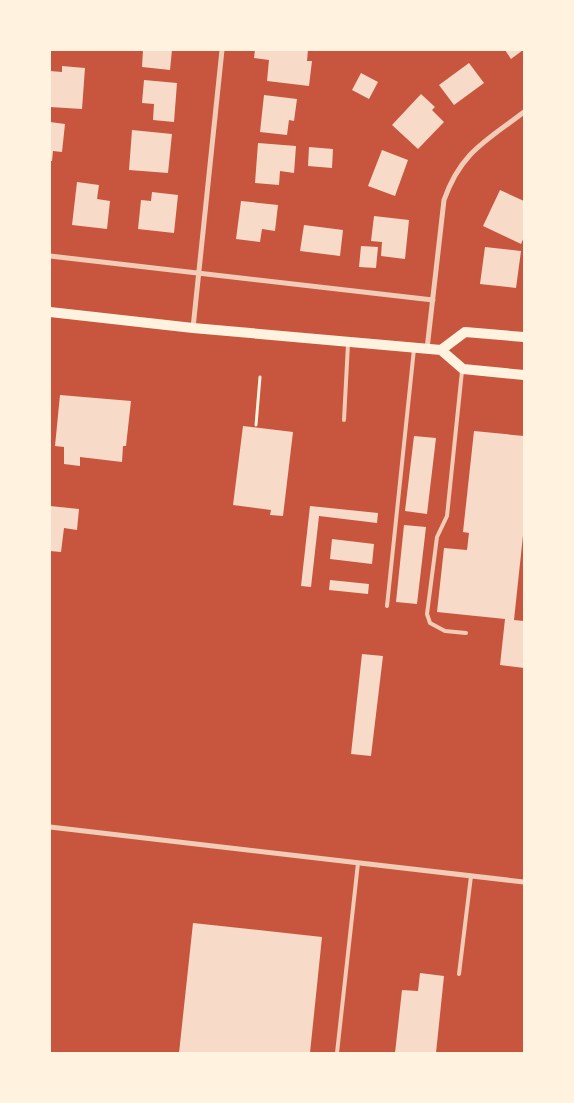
<svg xmlns="http://www.w3.org/2000/svg" width="574" height="1103" font-family="Merriweather,serif">
	<rect width="100%" height="100%" fill="#c8553d"/>
	<path fill="#f7dbc8" d="M143,50H172L170,70L142,67Z
		M255,50H308L307,61H312L309,86L267,81L269,60L254,58Z
		M505,50H523L511,59Z
		M469,63L484,83L454,105L439,85Z
		M62,66L85,68L82,109L50,107V71L62,72Z
		M361,73L378,82L369,99L352,90Z
		M144,80L177,83L174,122L153,120L154,104L142,103Z
		M421,94L435,107L432,110L444,122L418,149L392,125Z
		M264,95L297,99L294,121L289,120L287,135L260,132Z
		M50,122L65,124L62,152L53,151L52,161H50Z
		M132,130L172,134L168,173L129,170Z
		M258,143L296,146L294,173L280,171L279,185L255,183Z
		M309,147L333,149L332,168L308,166Z
		M382,150L408,160L395,196L368,186Z
		M77,182L99,185L97,199L110,201L107,229L72,225Z
		M500,190L524,201V237L521,244L483,226Z
		M152,192L178,195L174,233L138,229L141,200L151,201Z
		M241,201L278,205L275,231L262,229L260,242L236,239Z
		M374,216L409,220L405,259L381,256L382,242L371,241Z
		M304,225L343,230L340,256L300,251Z
		M361,246L378,247L376,268L359,267Z
		M485,247L521,251L516,288L480,284Z
		M60,395L131,401L126,446H123L122,462L80,457V466L64,464V447L55,446Z
		M243,426L293,432L283,516L270,515L271,510L233,505Z
		M474,431L524,436V526L514,620L524,621V668L500,665L505,619L437,612L444,548L467,550L469,533L463,532Z
		M414,436L436,438L427,514L405,511Z
		M50,506L79,509L77,530L64,528L61,552L50,551Z
		M310,506L378,513L377,523L319,516L311,587L301,586Z
		M404,525L426,527L417,604L396,602Z
		M332,539L374,544L372,564L330,559Z
		M330,580L369,584L368,594L329,590Z
		M362,654L383,656L371,756L351,754Z
		M193,923L322,937L310,1053H179Z
		M420,973L444,976L436,1053H395L402,990L418,991Z"/>
	<g fill="none" stroke-linecap="round" stroke-linejoin="round">
		<path stroke="#fff3e0" stroke-width="3" d="M256,425L260,377"/>
		<path stroke="#f1ccb7" stroke-width="4" d="M462,371L447,516L437,537L427,614L430,623L445,631L466,633
			M344,420L348,344
			M387,606L414,349
			M459,974L471,876
			M337,1053L358,863"/>
		<path stroke="#f1ccb7" stroke-width="5" d="M50,256L433,300
			M193,328L222,50
			M427,349L444,200C461,152 486,141 524,112
			M50,827L524,882"/>
		<path stroke="#fff3e0" stroke-width="10" d="M50,312L193,328L441,350L463,369L524,375
			M441,350L465,332L524,337"/>
	</g>
	<rect width="574" height="1103" fill="none" stroke="#fff3e0" stroke-width="102"/>
</svg>
